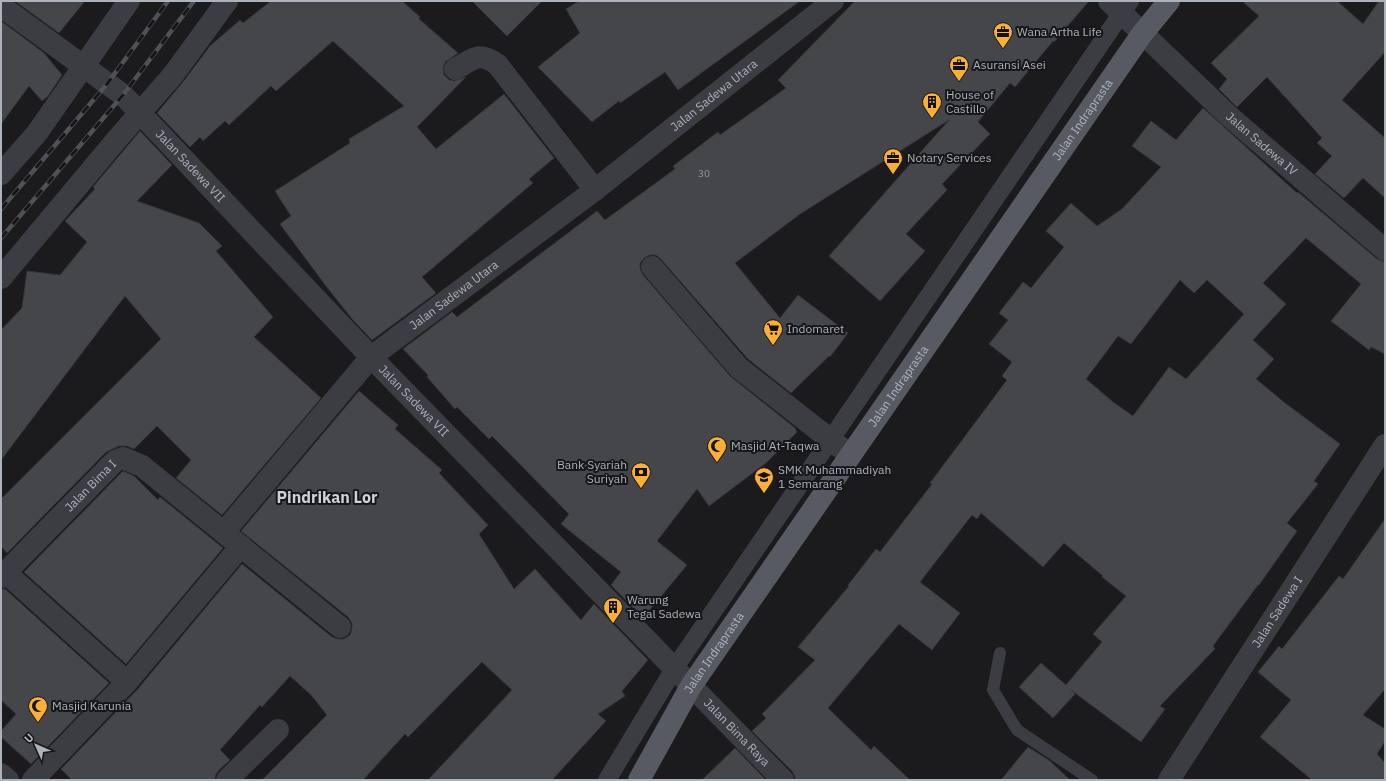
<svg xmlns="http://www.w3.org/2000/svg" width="1386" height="781" font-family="'IBM Plex Sans',sans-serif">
	<rect width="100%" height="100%" fill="#1b1b1d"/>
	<path fill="#45464a" stroke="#353539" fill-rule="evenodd" d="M15,1H85L59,33Z
		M271,1H402L420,17L419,19L458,53L445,62L443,68L444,75L449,80L454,81L466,77L417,127L436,149L504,94L554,158L529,179L533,183L422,277L436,293L372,340L353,320L326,286L280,224L291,216L275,191L350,143L349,139L404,106L333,41L276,91L271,86L229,125L225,121L203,141L200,137L190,147L157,113L183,82L210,46L240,20L243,23Z
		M472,1H542L507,36Z
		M579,1H800L678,90L665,72L620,103L619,101L592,122L538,67L580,33L566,9Z
		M855,1H1089L1054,42L1053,41L1015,87L1010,83L978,122L990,134L942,184L947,190L906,234L925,251L880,301L829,256L949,120L800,214L735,263L780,318L798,295L848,333L830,357L829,356L791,393L748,359L661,259L656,255H650L644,258L640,263V269L643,275L730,376L795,428L797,432L766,463L709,506L697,489L657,541L687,565L643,618L611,585L621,572L561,524L569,514L492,436L489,439L457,407L455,409L427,377L428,375L403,349L452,312L457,317L597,211L605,220L675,169L673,166L718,132L720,135L786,88L778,80Z
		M1242,1H1337L1363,24L1379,1H1385V52L1342,100L1385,138V198L1363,178L1344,198L1315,174L1332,156L1317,143L1322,138L1267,77L1237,107L1219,89L1227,79L1211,63L1259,16Z
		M1,21L44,53L62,75L48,96L42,101L29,86L1,124Z
		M1203,108L1297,193L1298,192L1377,259L1385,262V354L1371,347L1369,350L1331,321L1361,284L1306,238L1263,283L1286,304L1253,340L1274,359L1256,379L1285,403L1340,444L1314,481L1318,484L1287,523L1297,531L1259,585H1258L1213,646L1215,649L1160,706L1165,709L1141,742L1071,690L1075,694L1053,718L1019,687L1041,663L1066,685L1102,642L1093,634L1126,596L1102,577L1103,576L1064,543L1043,567L981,513L977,519L972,515L920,582L960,613L932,650L899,624L828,708L871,750L874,746L910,780H795V777L792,771L752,731L766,718L762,714L815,660L798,647L849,586L848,585L876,549L880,552L932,484L930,483L1007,380L1002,376L1012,362L989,344L1008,320L999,313L1023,282L1031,288L1064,247L1046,231L1071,203L1097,226L1122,209L1161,167L1132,146L1151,121L1176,140ZM1180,280L1194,293L1207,280L1244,314L1186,379L1169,367L1133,416L1113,402L1086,379L1118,336L1131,344Z
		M140,131L172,165L137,201L199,223L222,246L216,251L273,317L254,337L321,398L222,515L176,478L191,460L157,426L134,449L127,446H119L106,452L7,553L1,546V499L161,339L125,296L1,460V330L22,308L27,271L60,275L87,242L65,221L95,189L93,187Z
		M359,391L398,425L395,429L442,470L439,473L488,525L479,534L514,589L535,569L581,620L594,604L648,660L622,691L625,696L598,714L606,721L552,780H428L512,690L482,662L408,737L405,734L363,780H262L327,715L311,695L290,676L262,707L260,705L220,750L230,760L218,771L215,776V780H72L61,769L137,690L242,564L332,637L338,639H344L350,635L352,629V623L348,617L241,531Z
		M123,471L134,476L158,500L160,497L223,548L126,664L24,572Z
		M1385,519V689L1363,715L1385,729V741L1377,754L1385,763V780H1312L1260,737L1291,700L1258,672L1279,646L1282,649L1339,576L1343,579Z
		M1,589H5L109,683L31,764L1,737V731L16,714L1,700Z
		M1028,747L1050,761L1070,780H1001Z
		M735,748L766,780H702Z"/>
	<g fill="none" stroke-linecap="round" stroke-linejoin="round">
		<path stroke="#3b3d43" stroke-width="12" d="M1000,653L993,690L1017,730L1092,780"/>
		<path stroke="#3b3d43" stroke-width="18" d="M607,780L674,669L1130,1"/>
		<g stroke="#3b3d43" stroke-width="22">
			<path id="s1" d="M1109,1L1229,116L1385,250"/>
			<path id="s2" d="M1,6L123,95L371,357L783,780"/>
			<path d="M455,69C474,59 478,51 497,64L595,190"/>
			<path d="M1,174L37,133L129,1"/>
			<path d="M652,267L739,368L850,455"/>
			<path d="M1,278L118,138L173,75L227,1"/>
			<path id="s3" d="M224,532L371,357L595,190L833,1"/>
			<path d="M5,572L127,682"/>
			<path id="s4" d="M1,577L115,461L123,458L142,466L340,627"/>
			<path d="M1,774L8,780"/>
			<path d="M33,780L127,682L241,546"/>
			<path d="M227,780L278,730"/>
			<path id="s5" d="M1169,780L1385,445"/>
		</g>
		<path stroke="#575a62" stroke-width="22" id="s6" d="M639,780L691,686L1142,34L1169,1"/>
		<defs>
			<path id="rail" d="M1,209L107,84L168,1
				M1,238L123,95L194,1"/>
		</defs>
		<use href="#rail" stroke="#4e5158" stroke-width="4.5"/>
		<use href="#rail" stroke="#161618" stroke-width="3" stroke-dasharray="9" stroke-linecap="butt"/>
	</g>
	<defs>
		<symbol id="office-pin" viewBox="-11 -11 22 30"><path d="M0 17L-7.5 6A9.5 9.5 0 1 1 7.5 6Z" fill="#fbaf35" stroke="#161618"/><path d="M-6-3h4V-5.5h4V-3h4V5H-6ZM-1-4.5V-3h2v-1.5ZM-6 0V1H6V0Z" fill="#111"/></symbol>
		<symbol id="building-pin" viewBox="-11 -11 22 30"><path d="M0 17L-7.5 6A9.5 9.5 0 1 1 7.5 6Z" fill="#fbaf35" stroke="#161618"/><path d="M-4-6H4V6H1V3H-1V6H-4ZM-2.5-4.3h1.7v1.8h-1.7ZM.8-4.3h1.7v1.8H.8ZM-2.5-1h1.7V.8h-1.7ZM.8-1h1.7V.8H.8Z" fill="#111"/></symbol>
		<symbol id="supermarket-pin" viewBox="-11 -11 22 30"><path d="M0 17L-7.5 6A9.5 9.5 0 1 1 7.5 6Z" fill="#fbaf35" stroke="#161618"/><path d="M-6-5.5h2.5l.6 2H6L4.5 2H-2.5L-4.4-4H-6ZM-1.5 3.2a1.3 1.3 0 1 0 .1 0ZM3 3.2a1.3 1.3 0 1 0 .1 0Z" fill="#111"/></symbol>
		<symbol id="mosque-pin" viewBox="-11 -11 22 30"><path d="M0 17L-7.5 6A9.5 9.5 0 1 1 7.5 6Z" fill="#fbaf35" stroke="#161618"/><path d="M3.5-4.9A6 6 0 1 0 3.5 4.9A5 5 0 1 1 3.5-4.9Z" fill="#111"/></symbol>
		<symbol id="bank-pin" viewBox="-11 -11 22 30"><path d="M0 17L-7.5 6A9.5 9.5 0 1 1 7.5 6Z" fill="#fbaf35" stroke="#161618"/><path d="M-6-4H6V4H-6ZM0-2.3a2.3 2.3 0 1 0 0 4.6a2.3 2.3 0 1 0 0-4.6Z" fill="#111"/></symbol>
		<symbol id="school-pin" viewBox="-11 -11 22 30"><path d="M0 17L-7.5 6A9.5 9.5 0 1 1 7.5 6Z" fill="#fbaf35" stroke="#161618"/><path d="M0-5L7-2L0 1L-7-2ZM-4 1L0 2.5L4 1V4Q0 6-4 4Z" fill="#111"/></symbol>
	</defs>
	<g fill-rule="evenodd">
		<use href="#office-pin" x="992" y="21" width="22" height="30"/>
		<use href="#office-pin" x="948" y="54" width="22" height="30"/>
		<use href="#building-pin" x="921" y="91" width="22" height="30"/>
		<use href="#office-pin" x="882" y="147" width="22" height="30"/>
		<use href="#supermarket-pin" x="762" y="318" width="22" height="30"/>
		<use href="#mosque-pin" x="706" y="435" width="22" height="30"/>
		<use href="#bank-pin" x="630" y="461" width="22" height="30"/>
		<use href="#school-pin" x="753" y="466" width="22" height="30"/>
		<use href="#building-pin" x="602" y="596" width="22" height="30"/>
		<use href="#mosque-pin" x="27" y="695" width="22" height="30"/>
	</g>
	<g text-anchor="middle" stroke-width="4" stroke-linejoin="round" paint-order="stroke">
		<g font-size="10" fill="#9398a0">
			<text x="704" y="177">30</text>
		</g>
		<g font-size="12" fill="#adb3bd" stroke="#161618" text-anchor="start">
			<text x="1017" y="36">Wana Artha Life</text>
			<text x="973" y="69">Asuransi Asei</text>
			<text x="946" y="99">House of<tspan x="946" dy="14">Castillo</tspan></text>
			<text x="907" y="162">Notary Services</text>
			<text x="787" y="333">Indomaret</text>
			<text x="731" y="450">Masjid At-Taqwa</text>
			<text x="627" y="469" text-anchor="end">Bank Syariah<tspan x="627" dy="14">Suriyah</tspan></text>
			<text x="778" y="474">SMK Muhammadiyah<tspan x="778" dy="14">1 Semarang</tspan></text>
			<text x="627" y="604">Warung<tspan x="627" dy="14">Tegal Sadewa</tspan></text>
			<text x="52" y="710">Masjid Karunia</text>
		</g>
		<g font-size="12" fill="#adb3bd" stroke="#161618">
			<text dy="4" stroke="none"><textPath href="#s3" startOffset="660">Jalan Sadewa Utara</textPath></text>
			<text dy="4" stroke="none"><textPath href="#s6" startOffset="796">Jalan Indraprasta</textPath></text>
			<text dy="4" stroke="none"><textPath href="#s1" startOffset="209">Jalan Sadewa IV</textPath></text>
			<text dy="4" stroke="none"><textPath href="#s2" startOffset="249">Jalan Sadewa VII</textPath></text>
			<text dy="4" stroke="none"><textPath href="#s3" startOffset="332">Jalan Sadewa Utara</textPath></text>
			<text dy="4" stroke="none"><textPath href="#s6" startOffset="472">Jalan Indraprasta</textPath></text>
			<text dy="4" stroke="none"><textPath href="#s2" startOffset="573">Jalan Sadewa VII</textPath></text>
			<text dy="4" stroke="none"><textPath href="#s4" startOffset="128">Jalan Bima I</textPath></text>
			<text dy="4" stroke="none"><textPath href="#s5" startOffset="200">Jalan Sadewa I</textPath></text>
			<text dy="4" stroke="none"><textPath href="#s6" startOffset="148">Jalan Indraprasta</textPath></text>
			<text dy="4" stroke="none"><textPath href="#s2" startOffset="1036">Jalan Bima Raya</textPath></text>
		</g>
		<g font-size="16" font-weight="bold" fill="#ced1d9" stroke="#161618">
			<text x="327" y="503">Pindrikan Lor</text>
		</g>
	</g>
	<rect width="1386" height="781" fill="none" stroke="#adb3bd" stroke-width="4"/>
	<g transform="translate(36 745) rotate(315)" stroke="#161618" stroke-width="3" paint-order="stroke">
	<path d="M0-3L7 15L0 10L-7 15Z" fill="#adb3bd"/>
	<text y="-6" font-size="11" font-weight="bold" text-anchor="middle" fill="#adb3bd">U</text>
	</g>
</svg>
